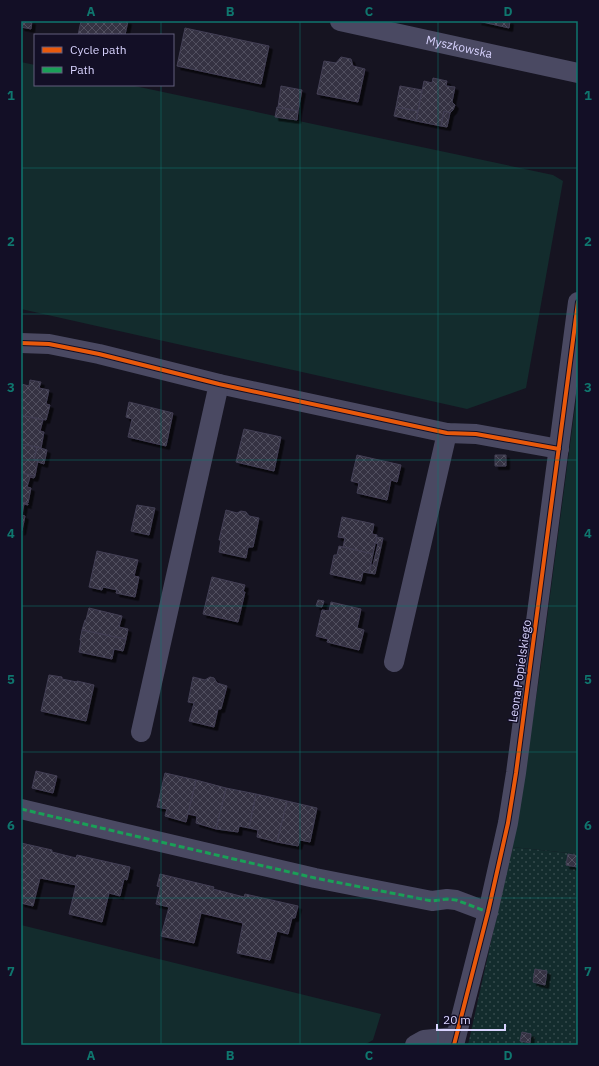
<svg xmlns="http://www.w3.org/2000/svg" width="599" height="1066" font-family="'IBM Plex Sans',sans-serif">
	<defs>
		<pattern id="garden-dots" width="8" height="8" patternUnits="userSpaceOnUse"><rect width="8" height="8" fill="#132c2d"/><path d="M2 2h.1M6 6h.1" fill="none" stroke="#354a4c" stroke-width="1.8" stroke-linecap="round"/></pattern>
		<pattern id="building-cross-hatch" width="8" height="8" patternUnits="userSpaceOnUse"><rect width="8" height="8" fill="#343243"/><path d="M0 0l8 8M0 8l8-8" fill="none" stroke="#514f5f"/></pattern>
		<filter id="shadow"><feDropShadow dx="3.5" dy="3.5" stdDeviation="0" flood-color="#0009"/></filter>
	</defs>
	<rect width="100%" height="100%" fill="#161421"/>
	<path fill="#132c2d" d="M21,62L35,65V85H130L553,175L563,181L526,388L467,409L21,309Z
		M578,384V854L512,847L539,679Z
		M21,925L381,1014L373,1040L364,1045H21Z"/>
	<path fill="url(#garden-dots)" d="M512,847L578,854V1045H468Z"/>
	<path fill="url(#building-cross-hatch)" stroke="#433f54" filter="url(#shadow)" d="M21,21H32L31,29L21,27Z
		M81,21H128L125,35H78Z
		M478,21H510L509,28Z
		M185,28L269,46L261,84L177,66Z
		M341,57L351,59L353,66L365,69L358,102L317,94L324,61L336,63Z
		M433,78L447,81L446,86L455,87L452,102L455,105L453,110L450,113L444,111L441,126L416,121L424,81L432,83Z
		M281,86L302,90L298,111L278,107Z
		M400,86L422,90L418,111L396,107Z
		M277,107L298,111L297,120L275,117Z
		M396,107L418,111L416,121L394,116Z
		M444,111L450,113L447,127L441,126Z
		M30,380L41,382L39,388L49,390L46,404L50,405L46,420L21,415V384L29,386Z
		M129,402L173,413L166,446L128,437L132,419L126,417Z
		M21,415L43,420L40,431L44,432L41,448L21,444Z
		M244,429L281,437L274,471L236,462Z
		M21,444L37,447L34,460H38L35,476L21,473Z
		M37,447L47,450L44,464L38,462V460H34Z
		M357,455L401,465L397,482L391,480L387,500L357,493L359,483L351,481Z
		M495,455H506V466H495Z
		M21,473L35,476L34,478L30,477L27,487L31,488L28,503L21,502Z
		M21,502L28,504V505L24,504L22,515L25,516L22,531L21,532Z
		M137,505L155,508L149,535L131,531Z
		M226,510L237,513L241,511L246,512L249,516L259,518L253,547H248L246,558L219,552L221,540H219Z
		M342,517L374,524L372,534L377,535L373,554L343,547L345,538L338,537Z
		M377,537L383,538L375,574L369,573L371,565H373L378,544L376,543Z
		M339,546L373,554L369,573L363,572L361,581L330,574L334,555H337Z
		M97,551L138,560L134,576L139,577L135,597L116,593L117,590L103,587L102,590L89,587Z
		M212,577L245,585L243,592H245L238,622L203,614Z
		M318,600L324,601L322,607L316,606Z
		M331,602L361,609L357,628L364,630L359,650L327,642L328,639L316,636L322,610L329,611Z
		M89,608L122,616L119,627L128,629L126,639L82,630L85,620H86Z
		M82,630L126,639L123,651L114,649L112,659L79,652L81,641L80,640Z
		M49,675L62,677V679L77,682V681L94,685L86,721L41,711Z
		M193,677L205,680L210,677L214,678L217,683L227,686L221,709H218L214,727L189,721L194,703L188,702Z
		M36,771L57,776L53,793L32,788Z
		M165,773L196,780L186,822L165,816L167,809L157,807Z
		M196,780L226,788L216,829L196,823L197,816L188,814Z
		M226,788L256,794L249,828L239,826L238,832L216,829Z
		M256,794L287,801L277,842L257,837L258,830L249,828Z
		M287,801L317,808L310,842L300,840L298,846L277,842Z
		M21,843L52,850V852L76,858L77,855L130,867L127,880L124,879L120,896L109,893L102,922L69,914L76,885L40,878L33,906L21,903Z
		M568,854L578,856L577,867L566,865Z
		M160,874L214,887L213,889L244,897L245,894L298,906L295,918H292L288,934L277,931L270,960L237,953L243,923L201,913L194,943L161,936L169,907L156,904L160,887L157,886Z
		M535,969L547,971L545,985L533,982Z
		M522,1032L531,1034L530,1043L520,1041Z"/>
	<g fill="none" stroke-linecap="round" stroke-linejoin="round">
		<g stroke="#4a4962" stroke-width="20">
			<path id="s1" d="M340,21L578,73"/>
			<path d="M21,343L49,344L99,354L219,384L447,433L476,434L559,449"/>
			<path d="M394,662L447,433"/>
			<path d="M141,732L219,384"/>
			<path d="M21,809L118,832L315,878L432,901L447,899L456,900L488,912"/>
			<path d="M415,1045L424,1040L455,1037"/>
			<path d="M454,1045L488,912L508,823L516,773L578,302"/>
		</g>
		<path stroke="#1a9f57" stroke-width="3" stroke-dasharray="6 3" stroke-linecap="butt" d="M21,809L118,832L315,878L432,901L447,899L456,900L488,912"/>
		<defs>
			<path id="cycleway" d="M21,343L49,344L99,354L219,384L447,433L476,434L559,449
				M454,1045L488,912L508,823L516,773L578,302"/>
		</defs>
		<use href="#cycleway" stroke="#130f26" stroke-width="6"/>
		<use href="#cycleway" stroke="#e8590c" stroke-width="4"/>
	</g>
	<path fill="none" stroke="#0f766e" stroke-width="1" stroke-opacity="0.55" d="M161,21V35M300,21V1045M438,21V1045M161,85V1045M21,168H578M21,314H578M21,460H578M21,606H578M21,752H578M21,898H578"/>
	<g text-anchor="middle" stroke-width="3" stroke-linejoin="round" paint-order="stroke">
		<g font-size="12" fill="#d9d4ff" stroke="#130f26">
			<text dy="4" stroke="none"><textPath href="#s1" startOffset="122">Myszkowska</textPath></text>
			<text transform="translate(520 671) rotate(-82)" y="4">Leona Popielskiego</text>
		</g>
	</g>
	<rect width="599" height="1066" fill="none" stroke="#130f26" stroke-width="44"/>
	<rect x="34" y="34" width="140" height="52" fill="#130f26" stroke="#625e7d"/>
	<rect x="42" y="47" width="20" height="6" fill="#e8590c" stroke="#625e7d"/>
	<text x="70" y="54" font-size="12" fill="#d9d4ff">Cycle path</text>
	<rect x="42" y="67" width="20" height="6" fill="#1a9f57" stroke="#625e7d"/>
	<text x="70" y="74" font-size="12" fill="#d9d4ff">Path</text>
	<path d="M437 1024v6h68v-6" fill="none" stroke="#d9d4ff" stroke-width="2"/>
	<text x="443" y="1024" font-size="12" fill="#d9d4ff" stroke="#130f26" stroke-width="3" paint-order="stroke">20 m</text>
	<rect x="22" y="22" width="555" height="1022" fill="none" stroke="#0f766e" stroke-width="1.5"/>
	<g font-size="13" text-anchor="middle" font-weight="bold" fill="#0f766e">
		<text x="91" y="16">A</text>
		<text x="230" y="16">B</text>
		<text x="369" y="16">C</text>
		<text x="508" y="16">D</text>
		<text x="11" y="100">1</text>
		<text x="588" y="100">1</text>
		<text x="11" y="246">2</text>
		<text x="588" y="246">2</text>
		<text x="11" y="392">3</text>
		<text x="588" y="392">3</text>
		<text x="11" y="538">4</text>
		<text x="588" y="538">4</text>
		<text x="11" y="684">5</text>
		<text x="588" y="684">5</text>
		<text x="11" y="830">6</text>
		<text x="588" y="830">6</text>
		<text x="11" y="976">7</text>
		<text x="588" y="976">7</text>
		<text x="91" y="1060">A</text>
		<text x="230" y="1060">B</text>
		<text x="369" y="1060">C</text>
		<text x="508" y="1060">D</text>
	</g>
</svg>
